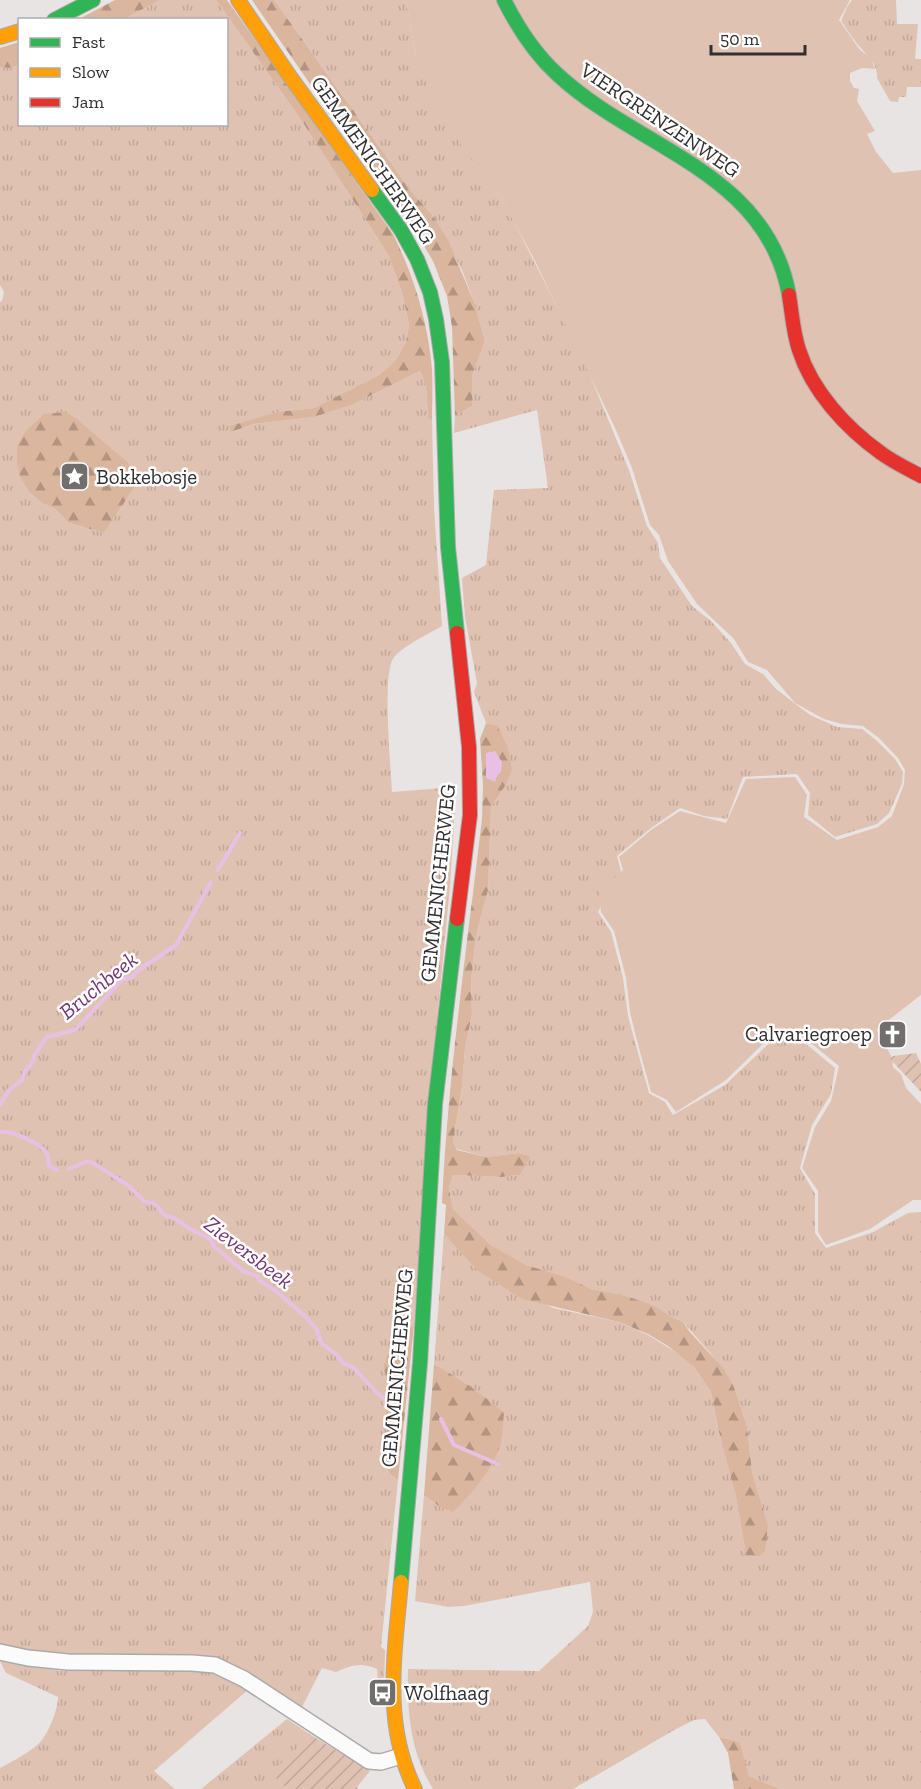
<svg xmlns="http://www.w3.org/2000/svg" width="921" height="1789" font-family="'Zilla Slab',serif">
	<defs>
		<pattern id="grass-tufts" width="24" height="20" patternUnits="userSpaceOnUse" patternTransform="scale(1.5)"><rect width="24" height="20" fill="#dfc2b1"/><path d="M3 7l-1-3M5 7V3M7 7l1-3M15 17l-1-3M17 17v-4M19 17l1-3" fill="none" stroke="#c0a799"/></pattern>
		<pattern id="forest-firs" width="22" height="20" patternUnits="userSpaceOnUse" patternTransform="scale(1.5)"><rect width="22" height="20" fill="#dbb69e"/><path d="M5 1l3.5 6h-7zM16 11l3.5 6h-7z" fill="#b29481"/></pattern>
		<pattern id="garden-furrows" width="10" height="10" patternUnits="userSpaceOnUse" patternTransform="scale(1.5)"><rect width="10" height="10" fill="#dfc2b1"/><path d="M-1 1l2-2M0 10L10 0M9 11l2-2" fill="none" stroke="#c0a799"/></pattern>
	</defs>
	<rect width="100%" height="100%" fill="#e9e4e4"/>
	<path fill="url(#grass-tufts)" fill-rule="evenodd" d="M160,0H216L302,121L389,256L403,296L409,325L406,342L395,361L379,375L314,408L277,412L249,421L232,432L254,424L314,417L352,405L420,371L426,386L428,418L432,421L434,508L442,626C429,634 400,647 393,659C382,676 391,768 392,792L456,787L450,887L429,1102L414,1325L407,1329L397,1341L386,1357L383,1368L389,1382L385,1403L386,1425L390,1442L385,1466L391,1475L398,1480L381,1647L385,1650L384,1686L381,1700L375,1699C375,1688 379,1680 377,1669C361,1662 352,1665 336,1672L322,1668L302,1707L244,1670L208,1656L64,1655L0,1645V302L2,301L4,292L0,285V67L9,68L19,65L20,124H226V20L124,19ZM97,436L128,462L136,485L104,533L69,523L54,508L42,503L29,492L20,477Z
		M274,0H406L416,57L479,168L501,198L514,222L582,356L629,470L647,526L658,543L660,558L692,606L711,621L731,643L745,664L763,674L776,689L810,715L837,727L862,729L877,741L895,759L903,772L902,784L889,813L877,824L835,837L808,815L810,793L797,774L743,777L727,819L704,816L680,808L651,828L617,856L621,871L598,912L611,932L623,978L628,1016L649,1093L665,1102L673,1115L725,1085L779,1034L805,1043L835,1068L831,1094L812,1125L800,1168L815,1194V1233L826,1248L873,1232L908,1213L921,1212V1789H780L749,1776L740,1742L719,1737L705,1719L694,1720L676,1729L573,1789H433C410,1751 407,1712 408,1669L539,1671L588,1626L593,1612L590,1582L464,1606L449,1607L415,1601L424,1495L440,1507L491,1464L502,1438L503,1413C482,1393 459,1378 434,1364L444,1234L479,1271L553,1308L619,1322L648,1335L682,1356L694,1367L711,1392L719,1432L736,1497L746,1555L768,1525L752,1472L747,1426L734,1387L711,1354L683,1322L672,1317L655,1306L591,1289L526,1265L505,1255L492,1246L453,1209L449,1188L453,1175L502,1177L520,1175L531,1156L518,1153L486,1157L457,1149L453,1141L462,1087L465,1048L472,1014L471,981L476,936L488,890L491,807L505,786L497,725L486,723L474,692L477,683L465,617L462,578L486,565L494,490L548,488L537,410L454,433L455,416L472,406V376L485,341L474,302L462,270L433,216L411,191Z
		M852,0H896L897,24H918L915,59H921V87H907L906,97H899L898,102L890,101L877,78C878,62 864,53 855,41C850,35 846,28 841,21L847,7Z
		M0,1661L61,1671H198L220,1674L249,1689L154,1771L175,1789H0V1768C11,1762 33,1751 41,1741C49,1732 58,1709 58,1697L6,1673Z
		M287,1719L311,1735L272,1773L287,1789H201Z"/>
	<path fill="url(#forest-firs)" d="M115,0H160L124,19L77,20Z
		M216,0H227L393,234C414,276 428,322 432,369C433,386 432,404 432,421L428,418L426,386L420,371L352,405L314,417L254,424L231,432L230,426L277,412L314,408L379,375L395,361L406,342L409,325L403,296L389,256L302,121Z
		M252,0H274L411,191L433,216L448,240L474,302L485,341L472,376V406L455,416L452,327L447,296L433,261L399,204L363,152L326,107Z
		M19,42V65L9,68L0,67V48Z
		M66,412L78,420L128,462L136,485L104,533L69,523L54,508L42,503L29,492L20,477L17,462V446L25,432L44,414Z
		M486,723L497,725L508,748L512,770L505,786L491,807L488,890L476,936L471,981L472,1014L465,1048L462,1087L453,1141L457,1150L486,1157L518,1153L531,1156L520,1175L502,1177L453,1175L449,1188L453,1209L492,1246L526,1265L565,1277L591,1289L629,1297L655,1306L672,1317L683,1322L689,1331L723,1368L734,1387L747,1426L752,1472L768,1525L765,1551L759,1556L746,1555L736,1497L719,1432L711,1392L694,1367L668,1346L648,1334L619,1322L522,1299L478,1271L444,1234L446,1205L442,1203C448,1074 467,947 482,819L483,785L480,739Z
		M414,1325L398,1480L391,1475L385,1466L390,1442L386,1425L385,1403L389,1382L383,1368L386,1357L397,1341L407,1329Z
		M434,1364C459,1378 482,1393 504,1413C503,1421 503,1429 502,1437C497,1466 473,1492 453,1512L440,1507L424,1495Z
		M719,1737L740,1742L749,1776L780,1789H734L728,1753Z"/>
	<path fill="#dfc2b1" d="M406,0H850L839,20L860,50L870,57L875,69L862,68L850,73V81L854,88L859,89L857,101L875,131L867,134L876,152L893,173L921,170V995L877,1029C880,1046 892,1047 893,1067L901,1074L906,1088L921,1104V1200H913L870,1229L826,1245L818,1232V1191L802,1168L815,1127L831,1101L839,1066L806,1039L777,1030L726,1080L676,1112L667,1100L651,1092L636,1037L630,1012L626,978L614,931L601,912L599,891L623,870L619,857L651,830L680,811L726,823L746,779L795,777L807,795L804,817L837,840L878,827L892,816L904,784L905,770L898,758L879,738L863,726L842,724L824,719L795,703L767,670L748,662L734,639L697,604L668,561L659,535L650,525L632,468L616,430L534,259L501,198L456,138L432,97L416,57Z"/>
	<path fill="url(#garden-furrows)" d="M916,1053L921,1064V1092L890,1059L893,1056Z
		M311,1735L370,1771L357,1787L358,1789H287L271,1773Z"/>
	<path fill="#e8c0e6" d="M495,751L502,762L501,772L497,776L495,782L486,778V753Z"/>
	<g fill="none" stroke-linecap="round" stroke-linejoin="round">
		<path stroke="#e8c0e6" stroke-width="4" d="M218,870L240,833
			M0,1105L9,1090L22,1080L25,1071L33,1062L34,1056L43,1042L47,1037L75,1030L123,979L131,978L139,970L176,945L211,882
			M0,1132C11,1130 39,1143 46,1152C49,1156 48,1162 49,1166L57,1170
			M69,1169L88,1161L93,1163L129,1186L145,1202L153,1203L157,1206L165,1216L174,1218L190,1229L210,1239L214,1246L243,1271L258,1277L260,1281L277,1292L305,1316L317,1330L321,1343L337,1355L343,1363L353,1367L377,1393L390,1403
			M441,1419L454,1445L498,1464"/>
		<defs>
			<path id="street" d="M0,1652L28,1658L68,1662L192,1663L215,1665L244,1679L369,1761L381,1762L401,1756"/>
			<path id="fast" d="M504,0C518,28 534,53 557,74C637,149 767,171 789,295
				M54,20L93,0
				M372,190L401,230L417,259L430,292L436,319L442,362L448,547L457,633
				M401,1582L420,1363L435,1104L457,919"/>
			<path id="slow" d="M238,0L291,78L372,190
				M0,37L20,31
				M401,1582C395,1653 382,1723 415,1789"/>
			<path id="jam" d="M789,295C792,313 793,332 799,350C812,391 846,428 881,453C893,462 908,469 921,476
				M457,919L470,815L469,747L457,633"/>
		</defs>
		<use href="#street" stroke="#aca9a9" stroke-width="18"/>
		<use href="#fast" stroke="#aca9a9" stroke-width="16"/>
		<use href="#slow" stroke="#aca9a9" stroke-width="16"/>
		<use href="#jam" stroke="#aca9a9" stroke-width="16"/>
		<use href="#street" stroke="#fcfbfb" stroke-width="15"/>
		<use href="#fast" stroke="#30b455" stroke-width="14"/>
		<use href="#slow" stroke="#ff9f0a" stroke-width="14"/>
		<use href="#jam" stroke="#e5322d" stroke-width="14"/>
	</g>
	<defs>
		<symbol id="sight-square" viewBox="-11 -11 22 22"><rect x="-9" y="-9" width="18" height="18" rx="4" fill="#726e6e" stroke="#fff"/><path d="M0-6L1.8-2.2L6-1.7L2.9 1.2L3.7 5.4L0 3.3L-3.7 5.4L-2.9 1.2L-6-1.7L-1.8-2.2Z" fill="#fff"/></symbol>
		<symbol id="church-square" viewBox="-11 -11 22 22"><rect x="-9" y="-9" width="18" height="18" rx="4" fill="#726e6e" stroke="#fff"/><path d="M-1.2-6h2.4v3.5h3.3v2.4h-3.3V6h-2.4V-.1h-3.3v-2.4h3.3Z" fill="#fff"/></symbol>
		<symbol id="bus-square" viewBox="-11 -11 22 22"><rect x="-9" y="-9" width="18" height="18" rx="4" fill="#726e6e" stroke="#fff"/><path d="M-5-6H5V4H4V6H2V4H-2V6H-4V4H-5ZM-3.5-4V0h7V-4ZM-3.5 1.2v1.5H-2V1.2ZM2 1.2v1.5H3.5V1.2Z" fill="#fff"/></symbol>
	</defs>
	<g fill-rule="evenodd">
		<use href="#sight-square" x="58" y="460" width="33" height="33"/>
		<use href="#church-square" x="876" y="1018" width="33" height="33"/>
		<use href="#bus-square" x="366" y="1676" width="33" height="33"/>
	</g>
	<g text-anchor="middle" stroke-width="5" stroke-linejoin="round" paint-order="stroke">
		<g font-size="21" fill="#322f2f" stroke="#fff">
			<text transform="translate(660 120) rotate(34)" y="7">VIERGRENZENWEG</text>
			<text transform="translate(373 160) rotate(55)" y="7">GEMMENICHERWEG</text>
			<text transform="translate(438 883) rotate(-84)" y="7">GEMMENICHERWEG</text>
			<text transform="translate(397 1368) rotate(-85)" y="7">GEMMENICHERWEG</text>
		</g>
		<g font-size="21" fill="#322f2f" stroke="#fff" text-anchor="start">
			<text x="96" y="484">Bokkebosje</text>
			<text x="872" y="1041" text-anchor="end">Calvariegroep</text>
			<text x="404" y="1700">Wolfhaag</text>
		</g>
		<g font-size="22" font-style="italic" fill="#753476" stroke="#fff">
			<text transform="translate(98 985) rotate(-39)" y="8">Bruchbeek</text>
			<text transform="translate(249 1252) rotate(37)" y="8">Zieversbeek</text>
		</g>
	</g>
	<rect x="18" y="18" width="210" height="108" fill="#ffffff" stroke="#adacac" stroke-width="1.5"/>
	<rect x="30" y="38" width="30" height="9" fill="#30b455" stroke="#adacac" stroke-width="1.5"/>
	<text x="72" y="48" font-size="18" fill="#322f2f">Fast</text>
	<rect x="30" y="68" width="30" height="9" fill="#ff9f0a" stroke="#adacac" stroke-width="1.5"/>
	<text x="72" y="78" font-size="18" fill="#322f2f">Slow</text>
	<rect x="30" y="98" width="30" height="9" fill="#e5322d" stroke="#adacac" stroke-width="1.5"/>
	<text x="72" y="108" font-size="18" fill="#322f2f">Jam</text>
	<path d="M711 45v9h94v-9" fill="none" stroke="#322f2f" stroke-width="3"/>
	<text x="720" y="45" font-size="18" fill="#322f2f" stroke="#ffffff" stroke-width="4.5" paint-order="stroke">50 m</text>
</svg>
